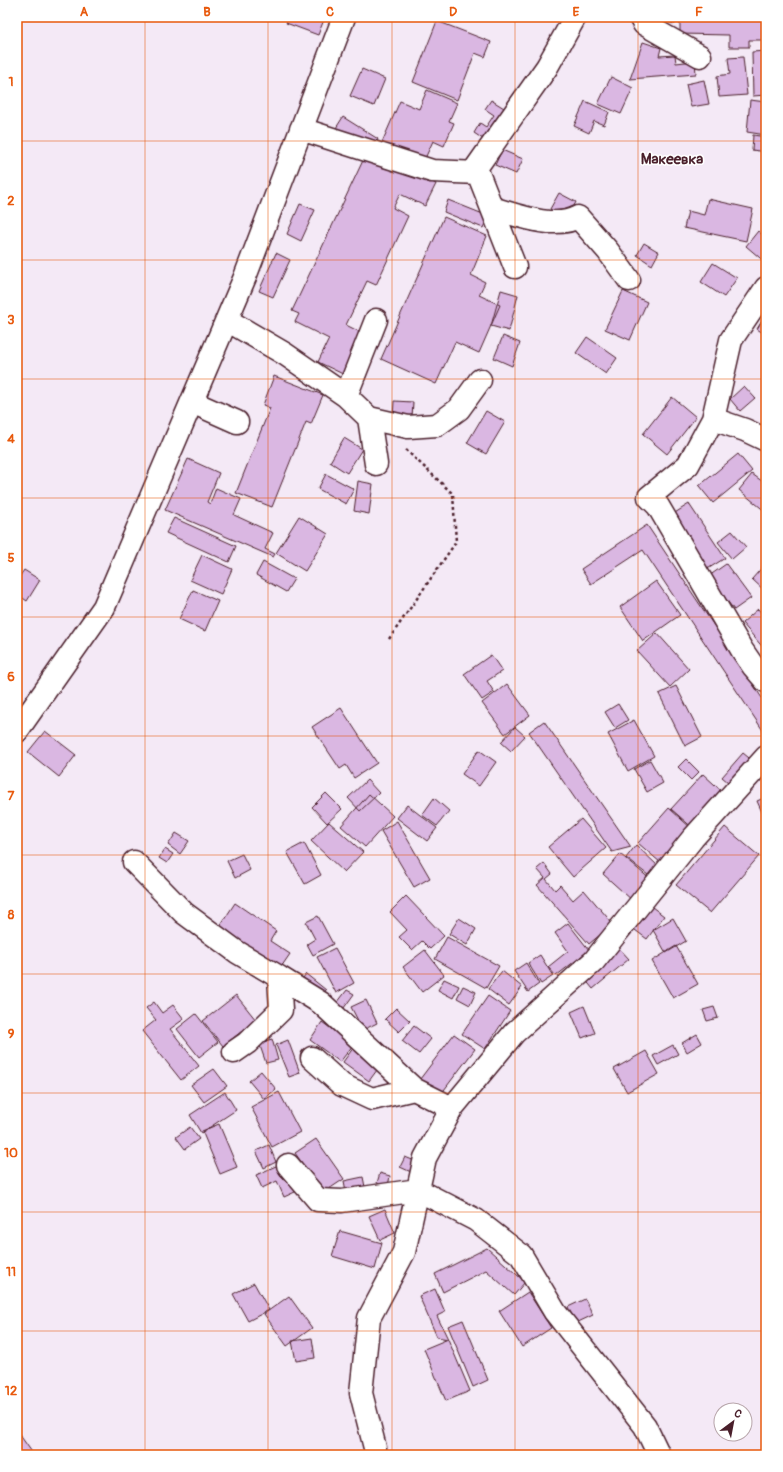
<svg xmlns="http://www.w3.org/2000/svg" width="783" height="1472" font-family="Pangolin,sans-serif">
	<rect width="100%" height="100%" fill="#f4e9f6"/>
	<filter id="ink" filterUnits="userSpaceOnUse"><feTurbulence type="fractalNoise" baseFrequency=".025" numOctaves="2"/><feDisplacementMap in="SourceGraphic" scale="8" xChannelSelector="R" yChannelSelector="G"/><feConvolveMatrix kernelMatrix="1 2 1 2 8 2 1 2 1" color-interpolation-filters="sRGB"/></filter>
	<g filter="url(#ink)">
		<path fill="#dab7e2" stroke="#4a1f2b" d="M289,17H325L318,35L286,23Z
			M656,17H674L675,24L656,19Z
			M680,17H766V40H749V47H729V35L680,34Z
			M437,21L491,42L485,57L475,53L457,100L413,82Z
			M643,42L661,48L659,56L675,55L676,63L695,61L696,74L630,79Z
			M766,51V95L753,96L752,52Z
			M743,57L747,95L719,97L717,76L730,74L728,58Z
			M362,69L385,79L374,106L350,96Z
			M611,77L633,88L621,114L598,104Z
			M704,80L709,104L691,107L686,84Z
			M427,90L457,103L449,121L454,123L444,146L433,141L422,165L380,147L400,101L419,109Z
			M491,100L509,111L489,143L474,133L480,123L486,127L494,115L485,109Z
			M750,100L766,102V135L747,132Z
			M585,101L609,112L604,125L594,121L589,133L574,126Z
			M343,117L378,139L371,150L336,128Z
			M753,135L766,137V152L752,150Z
			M502,150L523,159L516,174L495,165Z
			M367,152L436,184L425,206L400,194L393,208L408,216L376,285L367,281L346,325L366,335L347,376L318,362L329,339L295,322L299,314L292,311Z
			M559,193L576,202L567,219L550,209Z
			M708,199L753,209L746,241L684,228L688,211L704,215Z
			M448,200L488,216L483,228L444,212Z
			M300,204L315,210L301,241L287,234Z
			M444,217L487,236L471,275L485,282L479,295L500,305L479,353L455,342L436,384L381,359Z
			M758,231L766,238V263L746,246Z
			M644,243L659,252L652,265L637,255Z
			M276,253L290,260L273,297L259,291Z
			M713,263L737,278L724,297L701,282Z
			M501,290L518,295L509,331L491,326Z
			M623,291L647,302L630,340L605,329Z
			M766,314V335L757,329Z
			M503,336L520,343L512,366L494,358Z
			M587,337L617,358L606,374L576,353Z
			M274,376L323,395L311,424L306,422L272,507L236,493L270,408L263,405Z
			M744,386L755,398L740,411L730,399Z
			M672,397L696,417L667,454L643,434Z
			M394,401L413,402L412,418L393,417Z
			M486,411L505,422L486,454L467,443Z
			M344,438L362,449L347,473L330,462Z
			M738,454L752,471L713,503L699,486Z
			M188,459L219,473L207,502L210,504L216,488L241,499L234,515L273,533L265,549L275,554L273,557L165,510Z
			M326,474L354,489L346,504L318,489Z
			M752,474L766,484V512L739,490Z
			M358,481L373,484L369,514L354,511Z
			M689,504L725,558L706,570L670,516Z
			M299,516L328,534L305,571L276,553Z
			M174,518L236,546L229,562L166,533Z
			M647,525L766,704V731L764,732L643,550L591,584L581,569Z
			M732,531L746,547L732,559L718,542Z
			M202,555L232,569L221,594L190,580Z
			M263,562L294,579L286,592L256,575Z
			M766,563V592L752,579Z
			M726,564L751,598L734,610L709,576Z
			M24,570L40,580L27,601L17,594V580Z
			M656,581L680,615L643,641L620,607Z
			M193,590L218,601L205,631L179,619Z
			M758,609L766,618V651L742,623Z
			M657,633L689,669L670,687L637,651Z
			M491,655L502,671L487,681L494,692L482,700L464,674Z
			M507,684L530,715L505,734L482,703Z
			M676,686L702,737L685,746L659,694Z
			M618,704L628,720L615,728L605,712Z
			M341,708L377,763L354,778L346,765L340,769L312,727Z
			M634,720L654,756L628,771L608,734Z
			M544,721L631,847L612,852L529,732Z
			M515,727L525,736L511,751L501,742Z
			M45,731L76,755L59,777L28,752Z
			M479,750L496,762L479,786L462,774Z
			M743,753L754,762L734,787L722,777Z
			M686,759L699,772L691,780L678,767Z
			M650,760L663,783L647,792L634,769Z
			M703,774L726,795L695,830L671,809Z
			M367,780L379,793L360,811L348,798Z
			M326,793L342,809L327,823L312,807Z
			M369,794L393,816L365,847L341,826Z
			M766,797V821L757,801Z
			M434,798L449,811L437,826L422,815Z
			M407,805L437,828L427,841L397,818Z
			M669,808L692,829L661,863L638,843Z
			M581,819L606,848L573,877L548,847Z
			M397,821L430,878L414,887L381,831Z
			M329,822L363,852L344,872L311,841Z
			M725,827L759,856L710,913L676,885Z
			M176,833L189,841L180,854L168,845Z
			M304,843L321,875L305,884L287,852Z
			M636,845L658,866L648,875L626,858Z
			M165,849L173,854L167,863L159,858Z
			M242,854L250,870L235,878L227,861Z
			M620,854L650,879L633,901L603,874Z
			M544,863L552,874L546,879L555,890L560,885L573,900L584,890L613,924L589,944L537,885L545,878L537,869Z
			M406,896L444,936L430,949L422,941L412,950L399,937L407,930L390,912Z
			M235,903L276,931L270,941L290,954L277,973L216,932Z
			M648,904L664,916L647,939L631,927Z
			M318,916L333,944L313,955L307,944L315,939L306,922Z
			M459,918L476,929L467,945L449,934Z
			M673,918L686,941L666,953L653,930Z
			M568,923L589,950L556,976L548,967L568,951L555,933Z
			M447,937L499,966L486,988L435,959Z
			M676,946L698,984L673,998L652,961Z
			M335,948L354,983L336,993L317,957Z
			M619,948L629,959L593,989L584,978Z
			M425,950L444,975L422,992L403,967Z
			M540,955L553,976L541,984L528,963Z
			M526,963L539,984L528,992L514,971Z
			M502,971L522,987L509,1005L488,989Z
			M306,974L326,990L319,999L299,983Z
			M444,979L459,986L453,998L438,990Z
			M463,986L476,992L470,1005L457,998Z
			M347,990L354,994L341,1012L337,1003Z
			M236,995L256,1020L223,1046L203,1021Z
			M488,996L510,1011L485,1049L462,1034Z
			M366,1000L377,1023L363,1030L351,1007Z
			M154,1002L162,1013L173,1005L184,1019L170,1029L199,1066L181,1080L142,1031L156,1020L146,1008Z
			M584,1006L595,1033L582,1038L571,1012Z
			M714,1007L718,1018L707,1021L703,1010Z
			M396,1008L410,1021L399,1032L385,1019Z
			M196,1014L218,1042L199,1057L177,1029Z
			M322,1022L353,1045L340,1062L310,1040Z
			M414,1026L431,1039L419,1054L402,1041Z
			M454,1034L475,1049L441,1094L420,1079Z
			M697,1034L702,1043L687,1052L682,1043Z
			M272,1039L278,1060L266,1063L259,1043Z
			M288,1040L300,1073L289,1077L276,1045Z
			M673,1045L678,1054L658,1065L653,1056Z
			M354,1047L380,1066L369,1081L343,1062Z
			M646,1051L659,1074L627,1092L614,1069Z
			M214,1069L227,1086L204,1102L191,1085Z
			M261,1071L276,1089L264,1099L249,1081Z
			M225,1092L236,1110L201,1133L190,1115Z
			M279,1092L300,1132L272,1147L251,1107Z
			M219,1124L237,1167L220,1174L202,1131Z
			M190,1127L199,1139L185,1149L176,1137Z
			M316,1139L344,1179L323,1193L295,1153Z
			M269,1145L276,1162L264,1168L256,1151Z
			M405,1157L415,1161L411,1172L400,1167Z
			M276,1166L281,1176L287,1174L295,1192L284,1197L277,1181L262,1188L256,1175Z
			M380,1173L390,1176L388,1186L377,1183Z
			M363,1177L365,1187L346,1191L344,1181Z
			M385,1209L395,1233L380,1240L369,1216Z
			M340,1231L382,1243L375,1269L332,1256Z
			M487,1248L525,1282L514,1295L486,1270L443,1292L435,1274Z
			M254,1283L269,1310L248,1321L233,1294Z
			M435,1289L445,1312L437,1316L448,1339L437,1337L419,1296Z
			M528,1292L551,1328L522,1347L499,1311Z
			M289,1296L312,1328L287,1346L264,1314Z
			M585,1299L593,1315L576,1323L568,1307Z
			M463,1320L488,1380L473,1387L448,1326Z
			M312,1338L315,1358L296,1361L292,1341Z
			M448,1339L470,1391L446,1401L424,1349Z
			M17,1431L34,1455H17Z"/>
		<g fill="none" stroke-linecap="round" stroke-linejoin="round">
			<defs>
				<path id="minor" d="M640,17L644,24L700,56
					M301,129L432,171L478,173
					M492,208C516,215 555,230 578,217L608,251L629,280
					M515,267L476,168L547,67L575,17
					M766,288L731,340L713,419L688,465L649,497L658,506L742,650L753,666L766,681
					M227,320L285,354L346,396L369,418L408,427L437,425L459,409L480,380
					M346,396L376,320
					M192,402L237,422
					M369,418L376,464
					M713,419L745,430L766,440
					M17,731L104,607L245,277L344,17
					M134,862L184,913L237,952L279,977
					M234,1052L247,1043L281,1010L279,977L321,1003L414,1089L452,1108
					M312,1058L342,1085L372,1099L414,1089
					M288,1165L318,1200L342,1201L418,1190L476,1220L521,1255L555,1312L645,1426L659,1455
					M375,1448L361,1393L369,1318L404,1252L425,1158L452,1108L514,1033L594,961L693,838L766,757"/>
			</defs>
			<use href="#minor" stroke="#4a1f2b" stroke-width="25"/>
			<path stroke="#4a1f2b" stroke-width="2.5" stroke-dasharray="3 3" stroke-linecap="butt" d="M389,639L456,542L453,494L406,450"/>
			<use href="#minor" stroke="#fff" stroke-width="22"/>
		</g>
	</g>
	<path fill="none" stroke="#e8590c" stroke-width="1" stroke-opacity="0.55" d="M145,17V1455M268,17V1455M392,17V1455M515,17V1455M638,17V1455M17,141H766M17,260H766M17,379H766M17,498H766M17,617H766M17,736H766M17,855H766M17,974H766M17,1093H766M17,1212H766M17,1331H766"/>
	<g text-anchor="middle" stroke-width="3" stroke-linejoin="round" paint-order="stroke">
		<g font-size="15" font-weight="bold" fill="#4a1f2b" stroke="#fff">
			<text x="672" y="164">Макеевка</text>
		</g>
	</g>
	<rect width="783" height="1472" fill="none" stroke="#fff" stroke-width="44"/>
	<g transform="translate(733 1422) rotate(32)"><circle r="19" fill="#ffffff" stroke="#b7a5aa"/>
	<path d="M0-3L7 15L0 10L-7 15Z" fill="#4a1f2b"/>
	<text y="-6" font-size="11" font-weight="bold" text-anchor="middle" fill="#4a1f2b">С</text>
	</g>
	<rect x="22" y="22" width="739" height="1428" fill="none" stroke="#e8590c" stroke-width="1.5"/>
	<g font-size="13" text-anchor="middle" font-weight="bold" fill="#e8590c">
		<text x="84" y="16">A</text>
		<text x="207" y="16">B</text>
		<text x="330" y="16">C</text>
		<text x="453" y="16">D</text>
		<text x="576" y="16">E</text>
		<text x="699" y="16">F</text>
		<text x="11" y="86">1</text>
		<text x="11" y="205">2</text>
		<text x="11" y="324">3</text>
		<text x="11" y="443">4</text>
		<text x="11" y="562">5</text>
		<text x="11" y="681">6</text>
		<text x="11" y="800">7</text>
		<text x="11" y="919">8</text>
		<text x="11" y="1038">9</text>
		<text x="11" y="1157">10</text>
		<text x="11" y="1276">11</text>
		<text x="11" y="1395">12</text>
	</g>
</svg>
